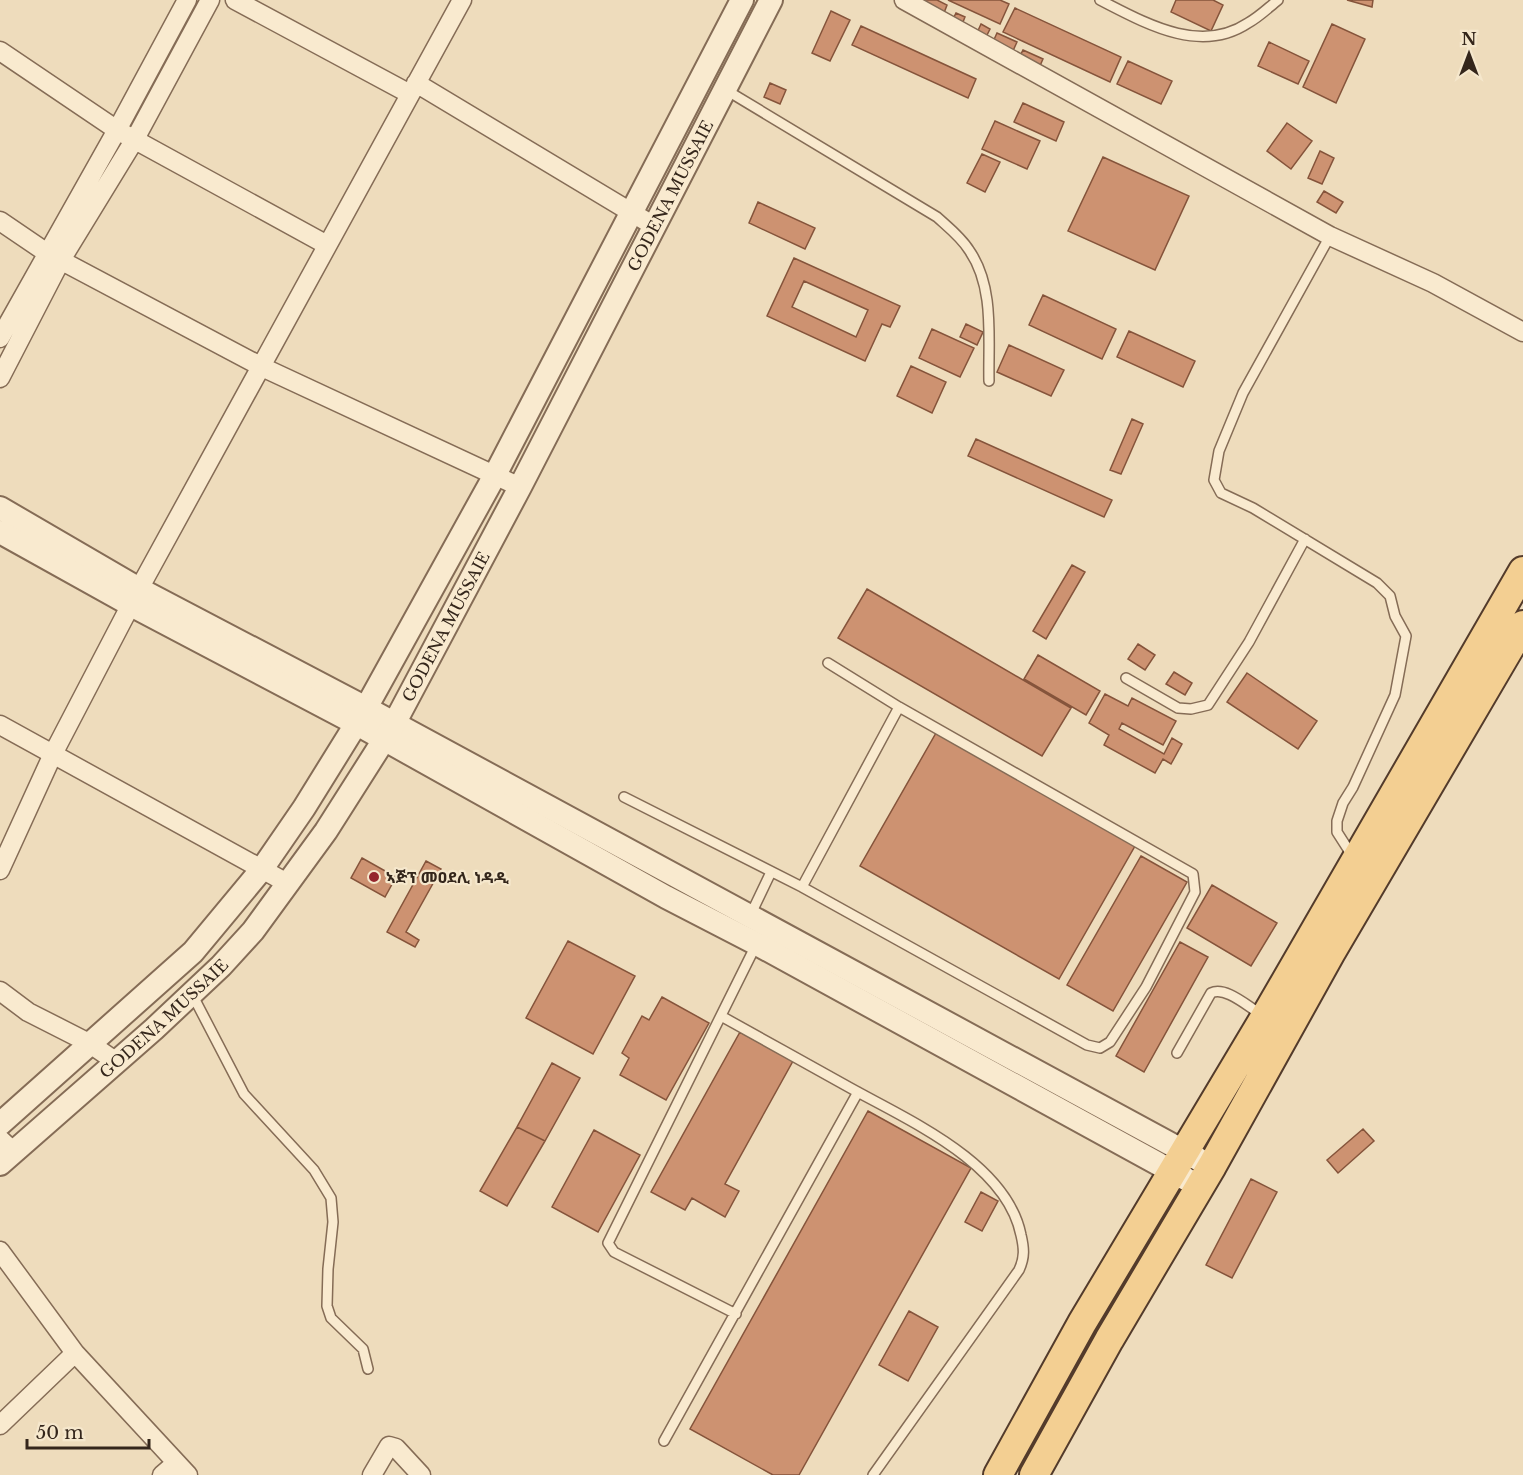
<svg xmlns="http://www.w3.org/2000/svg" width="1523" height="1475" font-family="'Libre Baskerville','Noto Sans Ethiopic',serif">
	<rect width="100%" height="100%" fill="#eedcbc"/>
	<path fill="#cd9271" stroke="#85543b" stroke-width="1.5" fill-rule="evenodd" d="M916,0H937L947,5L944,13Z
		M948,0H1000L1009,4L1000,24Z
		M1176,0H1213L1223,5L1211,31L1171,12Z
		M1347,0H1373L1372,7Z
		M1015,8L1121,57L1110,82L1003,32Z
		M831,11L850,20L830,61L812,53Z
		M956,13L965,17L961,27L951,23Z
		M981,24L990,29L985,39L976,35Z
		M1332,24L1365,39L1336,103L1303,87Z
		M861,26L976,79L968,98L852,45Z
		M997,33L1017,42L1012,53L992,44Z
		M1269,42L1309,61L1298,84L1258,66Z
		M1023,50L1043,59L1039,68L1019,58Z
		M1128,61L1172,81L1161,104L1117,84Z
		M770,83L786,90L780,104L764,97Z
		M1023,103L1064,122L1056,141L1014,122Z
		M995,121L1040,141L1027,169L982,149Z
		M1287,123L1312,141L1291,169L1267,151Z
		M1320,151L1334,158L1322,184L1308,178Z
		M982,154L1000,162L985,192L967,183Z
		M1103,157L1189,196L1155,270L1068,231Z
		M1324,191L1343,202L1336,213L1317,202Z
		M758,202L815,228L805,249L749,223Z
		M794,258L900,306L890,327L882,324L865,361L767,316ZM804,281L868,310L856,337L792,307Z
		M1043,295L1116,329L1102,359L1029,325Z
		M966,324L983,332L977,345L960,337Z
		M932,329L974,348L960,377L919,358Z
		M1129,331L1195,361L1183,387L1117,357Z
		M1009,345L1064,370L1051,396L997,372Z
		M911,366L946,382L932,413L897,396Z
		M1132,419L1143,424L1121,474L1110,470Z
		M976,439L1112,500L1104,517L968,456Z
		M1072,565L1085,572L1046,639L1033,631Z
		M867,589L1071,708L1042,756L838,638Z
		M1138,644L1155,655L1145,670L1128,659Z
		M1038,655L1100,691L1086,715L1024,679Z
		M1174,672L1192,683L1185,695L1166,684Z
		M1247,673L1317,721L1298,749L1227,702Z
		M1105,694L1128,706L1132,698L1176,721L1163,745L1122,723L1119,729L1164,754L1172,738L1182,744L1171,764L1163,759L1155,773L1104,745L1109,735L1089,723Z
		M936,733L1135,846L1059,979L860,866Z
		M1141,856L1187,882L1113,1011L1067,985Z
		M362,858L396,877L385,897L351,878Z
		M426,861L441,869L406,932L419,940L415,947L387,932Z
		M1212,885L1277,923L1251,966L1187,928Z
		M568,941L635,976L593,1054L526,1018Z
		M1180,942L1208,957L1144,1072L1116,1056Z
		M662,997L709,1023L666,1100L620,1075L629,1058L622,1053L642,1016L649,1020Z
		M740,1032L793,1061L725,1184L739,1191L725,1217L692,1198L685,1210L651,1192Z
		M552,1063L580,1078L545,1141L517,1127Z
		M868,1111L971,1168L799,1475H773L690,1429Z
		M517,1127L545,1141L507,1206L480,1191Z
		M1363,1129L1374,1141L1338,1173L1327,1160Z
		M594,1130L640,1155L598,1232L552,1207Z
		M1251,1179L1277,1192L1232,1278L1206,1265Z
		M981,1192L998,1201L982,1231L965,1222Z
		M909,1311L938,1327L908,1381L879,1365Z"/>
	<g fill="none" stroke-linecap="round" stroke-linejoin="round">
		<defs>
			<path id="service" d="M1100,0C1145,23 1200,55 1248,23C1259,17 1268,8 1278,0
				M726,90L937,217C948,227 961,237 969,250C995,287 988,339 989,381
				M1330,236L1243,393L1219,451L1214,480L1221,493L1253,508L1377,583L1390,596L1395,616L1406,636L1395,695L1353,787L1343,803L1337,821V832L1353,857
				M1126,678L1178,708L1191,709L1208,705L1249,642L1305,539
				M624,797L802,887L1087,1045L1100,1048L1110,1042L1146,987L1195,892L1193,874L899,707L828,663
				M802,887L899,707
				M750,916L771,872
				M192,994L244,1094L314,1170L331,1198L333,1222L328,1269L327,1306L331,1318L363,1349L368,1369
				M721,1016C762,1039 804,1062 845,1085C905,1119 1006,1161 1021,1235C1024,1248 1025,1257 1019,1270L873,1475
				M1177,1053L1211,993C1226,986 1248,1007 1261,1014
				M736,1314L614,1252L608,1243L756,945
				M664,1441L858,1092"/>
			<path id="minor" d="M235,0L410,94
				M904,0L1330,236L1433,283L1523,332
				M0,51L117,130L327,245
				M416,83L654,226
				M0,221L47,253L262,367L520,487
				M0,338L117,130L187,0
				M0,378L61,260L135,139L210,0
				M0,725L287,883
				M0,870L53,754L139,589L462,0
				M0,991L28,1012L89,1043L115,1061
				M0,1139L14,1152
				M0,1251L75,1353L188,1475
				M0,1425L75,1353
				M162,1475L176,1463
				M372,1475L389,1446L396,1448L421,1475"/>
			<g id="tertiary">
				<path d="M0,508L139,589L366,708L1198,1159"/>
				<path d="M0,532L131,605L355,723L666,897L757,944L1186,1179"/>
				<path d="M0,1124L193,952L262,869L304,808L366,708L495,475L742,0"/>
				<path id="s1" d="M0,1164L154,1029L221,966L253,931L326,831L394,724L520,487L771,0"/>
			</g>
			<path id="primary" d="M998,1475L1082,1323L1265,1017L1523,571
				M1034,1475L1109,1340L1212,1166L1330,954L1523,625"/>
		</defs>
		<use href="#service" stroke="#856c56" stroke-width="12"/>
		<use href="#minor" stroke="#856c56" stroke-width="21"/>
		<use href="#tertiary" stroke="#856c56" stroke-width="26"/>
		<use href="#primary" stroke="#533b2b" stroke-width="32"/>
		<use href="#service" stroke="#f9eacf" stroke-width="9"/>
		<use href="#minor" stroke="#f9eacf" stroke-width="18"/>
		<use href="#tertiary" stroke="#f9eacf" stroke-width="22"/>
		<use href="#primary" stroke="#f3cf92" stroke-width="28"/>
	</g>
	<circle fill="#95252d" stroke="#f5e7cc" stroke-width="2" cx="374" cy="877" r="6"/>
	<g text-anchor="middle" stroke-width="4.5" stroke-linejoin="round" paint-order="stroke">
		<g font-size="16" fill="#34261b" stroke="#f5e7cc">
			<text dy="6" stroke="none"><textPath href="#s1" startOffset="1191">GODENA MUSSAIE</textPath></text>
			<text dy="6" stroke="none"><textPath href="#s1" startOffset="705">GODENA MUSSAIE</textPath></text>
			<text dy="6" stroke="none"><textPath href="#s1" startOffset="219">GODENA MUSSAIE</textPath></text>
		</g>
		<g font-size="16" font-weight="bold" fill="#34261b" stroke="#f5e7cc" text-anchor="start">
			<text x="386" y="883">ኣጅፕ መዐደሊ ነዳዲ</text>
		</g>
	</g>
	<g transform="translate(1469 54)" stroke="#f5e7cc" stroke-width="4.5" paint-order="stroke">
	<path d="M0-4.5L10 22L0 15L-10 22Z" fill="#34261b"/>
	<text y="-9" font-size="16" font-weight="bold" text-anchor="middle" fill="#34261b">N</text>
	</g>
	<path d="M27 1439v9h122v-9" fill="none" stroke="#34261b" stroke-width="3"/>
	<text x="36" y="1439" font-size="18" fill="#34261b" stroke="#f5e7cc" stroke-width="4.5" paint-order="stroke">50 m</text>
</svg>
